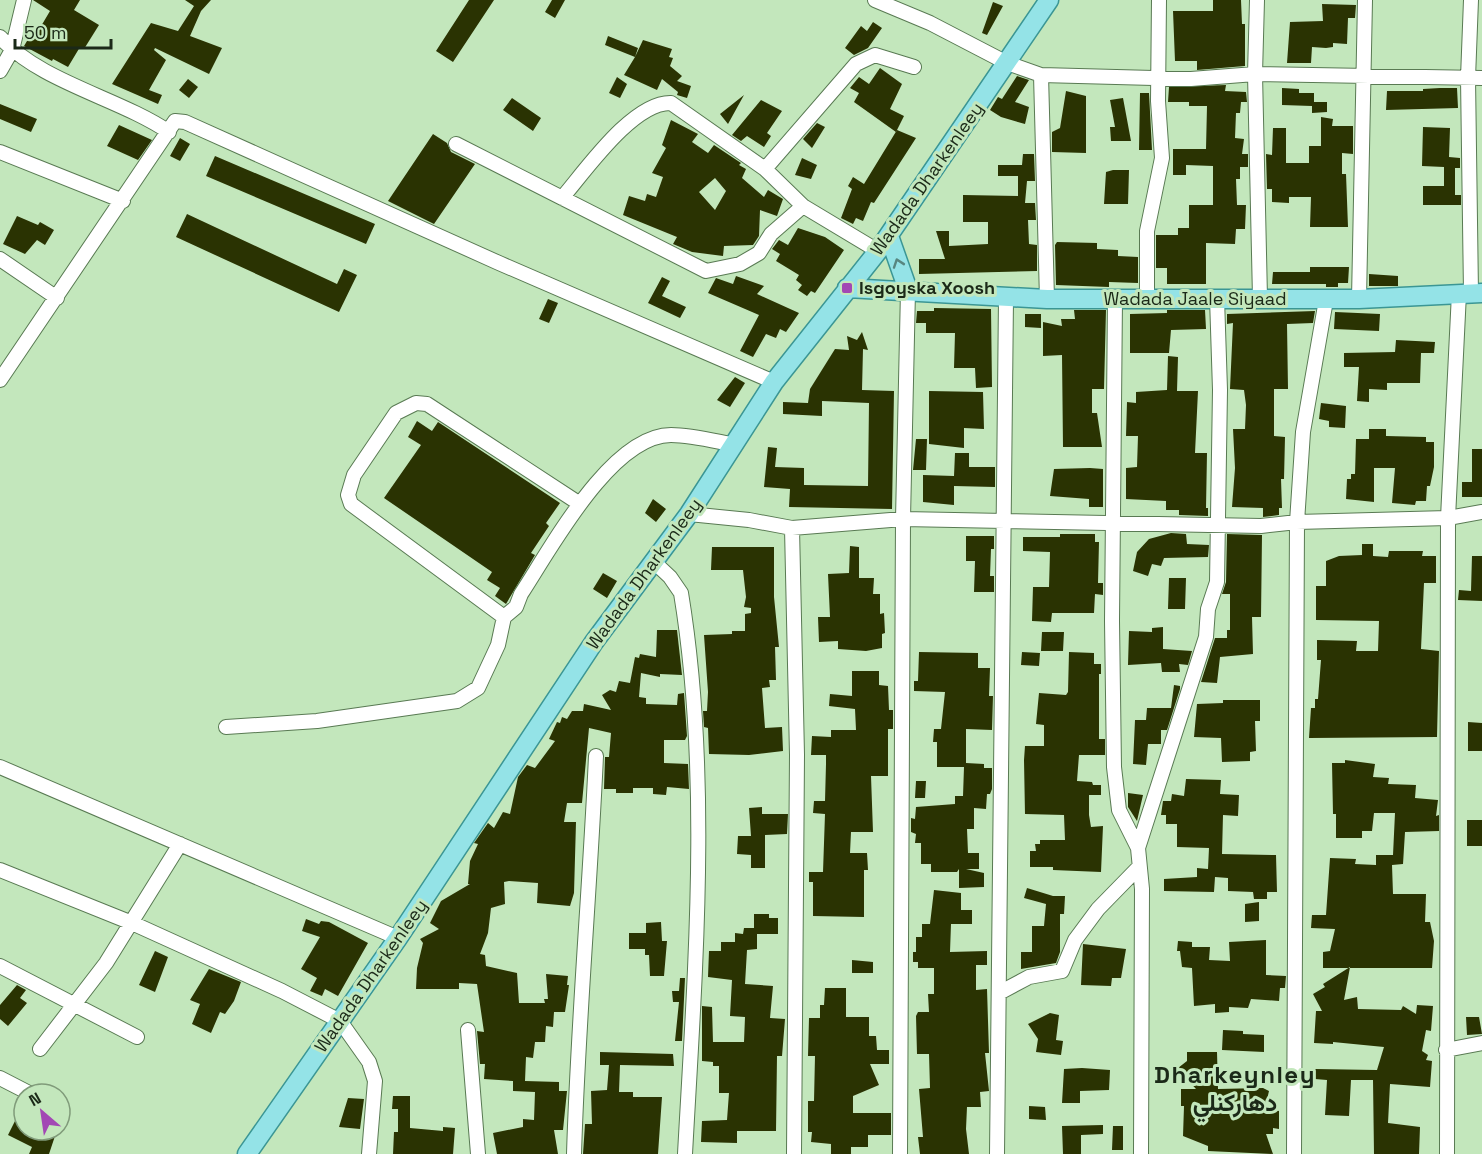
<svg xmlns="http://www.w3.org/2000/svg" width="1482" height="1154" font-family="'Space Grotesk',Vazirmatn,sans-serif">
	<rect width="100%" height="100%" fill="#c3e7bc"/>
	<path fill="#2a3302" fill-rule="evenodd" d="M33,0H80L74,10L99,25L84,49L80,47L68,67L53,59L52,61L24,46L33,31L37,33L50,11Z
		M185,0H211L201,11L190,36L222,48L209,74L155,48L154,50L166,60L149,90L162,95L158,104L112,84L151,23L178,31L194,6Z
		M469,0H494L453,62L436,51Z
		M552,0H565L555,18L545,12Z
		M1213,0H1241L1242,24H1245V66L1197,70V61H1175L1173,11H1213Z
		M993,2L1003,6L987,35L982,33Z
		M1322,4L1356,5L1355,18H1348L1347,44L1333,43V47L1326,48L1312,47L1311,63H1287L1290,22L1323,21Z
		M873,22L882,28L868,48L854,55L845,48L861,26L867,31Z
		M608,36L638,48L635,57L643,40L672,49L669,57L673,58L670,66L682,76L677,81L691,86L687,98L677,95L678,92L662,79L657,90L624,75L635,57L605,45Z
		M880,68L902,84L890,109L904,116L896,132L854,102L859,93L850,88L859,77L869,84Z
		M1017,76L1029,80L1015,102L1029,107L1025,124L1001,117L990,110L998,97L1002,99Z
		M617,77L627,84L620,98L609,93Z
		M188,79L198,87L189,98L179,90Z
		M1226,85L1225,91L1246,92L1247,102H1241L1240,113H1236L1235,138L1244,139L1242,154H1248V167H1240V179H1236L1237,205H1246L1245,229H1236L1235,244L1206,243V284H1167V268H1156V235H1178V228H1189V205H1213V166L1186,165V175H1173V149H1206L1207,106H1189V102H1168L1169,87Z
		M1282,88L1299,89V93H1314V102H1327V112L1312,113V106L1282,105Z
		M1440,88H1457L1458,108L1386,110L1387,91H1423V89Z
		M1066,91L1086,96V153L1052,152V132L1060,128Z
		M1140,93H1149L1152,150H1139Z
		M744,95L728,124L720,114Z
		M512,98L541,118L533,131L503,110Z
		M1123,98L1131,141H1111L1110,127H1115L1110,100Z
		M761,100L782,111L767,133L771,136L764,147L747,136L741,141L732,135Z
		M0,104L37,119L31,132L0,119Z
		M1321,117L1333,119L1332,126H1353V154L1342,153V174H1346L1348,227H1310L1311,197H1289V203L1272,202V189H1267L1266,154L1272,155L1273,128H1286V163H1309V146H1321Z
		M671,120L698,134L692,142L708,153L714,145L741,163L739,165L746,169L742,178L764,197L768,190L783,199L777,216L760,210L759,236L753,245L724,246L723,256L692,252L673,244L677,237L623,215L629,196L645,201L647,194L656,197L663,177L652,173L666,148L662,145ZM715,178L726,191L715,210L699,192Z
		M817,123L825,127L812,148L803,139Z
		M119,125L152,140L138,160L107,146Z
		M1423,127L1450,128L1449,157L1460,158V168H1455V195H1461V205H1423V186H1444V167L1422,166Z
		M897,130L916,138L874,203L871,202L863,221L856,218L853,224L841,218L852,189L848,186L853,177L864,184Z
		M433,134L447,143L451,152L475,164L434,224L388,201Z
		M180,138L190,144L180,161L170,156Z
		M1023,154H1034L1035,181H1027L1025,203H1035L1036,220H1028L1029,244L1037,245V271L919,274V259H945L936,231H949V246L988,244V222H963V195L1018,196V176H998V165H1022Z
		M215,156L375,224L366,244L206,176Z
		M802,158L817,165L811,179L795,175Z
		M1113,170H1129L1128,204H1104L1106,172Z
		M187,214L337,284L344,269L357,275L339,312L176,237Z
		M17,216L38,225L40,222L54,230L45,245L37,240L25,254L3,244Z
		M798,228L825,237L844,250L815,293L811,291L807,296L798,290L802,285L796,280L799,275L776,261L780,254L772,249L779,240L788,245Z
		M1057,242L1097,243V249L1118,250V256L1138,257V283L1109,282V287L1056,285L1055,245Z
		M1310,267H1349L1348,283H1338V287H1326V284H1272L1273,272H1310Z
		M1369,274L1398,276V286H1369Z
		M736,276L764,286L757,294L799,313L786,332L780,329L776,338L766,334L753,357L740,351L759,315L708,293L716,278L733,284Z
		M662,277L670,281L662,296L686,307L680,318L648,303Z
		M548,299L558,303L549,323L539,319Z
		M934,308L991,309L992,387L976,388L975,368H954L955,333H926V323H916L917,311H934Z
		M1074,310H1106L1104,389H1092V413H1097L1102,447H1063L1062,355L1043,356V322L1062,326L1061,319H1075Z
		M1167,310H1205L1206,329L1171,330L1169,353H1130V314L1167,313Z
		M1315,311L1313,323L1287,324L1288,389H1274V436L1285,437L1284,479H1281L1282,508H1279V515L1263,517V508L1232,507L1235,468L1233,429H1245L1246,405L1244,390L1230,389L1233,323L1227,324V314Z
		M1335,312L1380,314L1379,331L1334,329Z
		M1025,314H1041V328L1025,327Z
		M862,332L868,350L863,349L862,390L894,391L892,509L789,507L790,489L764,487L768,447L777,448L775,467L804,468V485L868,486L869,403L822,401V416L783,414V402L808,403L810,389L835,349L849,350L847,336L857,340Z
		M1396,340L1435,342L1434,353H1421L1420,383H1387V390L1369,389V402L1357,401L1359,367H1344V353L1395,352Z
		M1168,356L1178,357L1177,391H1198L1195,453H1207L1206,508H1208V516L1179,515V510H1166V501L1126,499V468L1137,467L1138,436H1126L1127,402L1136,403V392L1167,390Z
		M735,377L745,383L730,407L717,400Z
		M929,391L983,392L984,429L964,428V448L929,444Z
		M1321,403L1346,406L1345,428L1329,427V421L1319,419Z
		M417,421L432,431L438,422L560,503L546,523L549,526L531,553L535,555L506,604L495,596L500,588L487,580L492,572L384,498L421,445L408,437Z
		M1369,429H1386V436L1426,437V442H1434V467L1430,486H1427L1426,501H1416L1415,505L1392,503L1395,468H1374V502L1346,499L1347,479H1351V474H1355L1356,439H1369Z
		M916,439H927L926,470H913Z
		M1472,449H1482V497H1462V482H1472Z
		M955,453H969V467H995V487L954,486V505L923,502V475L954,476Z
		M1090,468L1103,469V507H1089V499L1050,496L1054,469Z
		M653,499L666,509L656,522L645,513Z
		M1171,533L1186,534L1187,544L1209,545L1208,557L1164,558L1161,566L1152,564L1148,576L1133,571L1137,552L1149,539Z
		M1060,534H1095V542H1099L1098,583H1103V595L1095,594L1094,613H1052L1051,622L1032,621L1033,587H1049L1050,552L1023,551V537H1060Z
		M1227,534L1262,535L1261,617H1252L1253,654L1220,657L1217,683L1201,682L1215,638H1227V630H1230V594H1222L1226,582Z
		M966,536H994V549H991L990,576H994V592H974L975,561H966Z
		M1362,544H1373V556L1388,557L1389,551H1423L1422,556H1436V583H1424L1421,649L1439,651L1437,737L1309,738L1311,708H1315V699H1318L1321,660H1317V640L1357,641L1356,651H1378L1379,621L1316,620V586H1326V561L1339,556L1362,555Z
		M850,546L859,547V578H874L873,594H880V614L884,613L885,633L882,634V648L866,651L838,649V641L819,642L818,617H830L828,574L849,573Z
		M712,547H774V597L779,647H775L776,680H769L770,687L762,688L765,728L782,727L783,751L749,755L709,754L708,728L704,727L703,711H707L708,692L704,635L732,634V631H745V614L751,613V608L744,607L746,597L743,570H711Z
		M1472,556H1482V601L1458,600L1459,590L1471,591Z
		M603,573L617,581L607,598L593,589Z
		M1169,578H1186L1185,609H1168Z
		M1163,627V649L1192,651L1188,665L1179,664L1180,672H1162L1161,663L1128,665L1129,631L1152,632V628Z
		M657,630H677L682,675L660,674V677L641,673L639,697L646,698V704L677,705L678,694L684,693L687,736L685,740H664V763L688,764L689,789L667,787L666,795L653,794V788H633V793H616V789H604L605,757H609L611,733L589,728L582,803H567L564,822H576L574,893L570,906L537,903L538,883L509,881L504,882L505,904L491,908L488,933L480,954L485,955L486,966L517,973L519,1003H545L544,999H548L546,974L568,976L567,985H569L565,1012H554L553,1027L546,1026L545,1042H535L533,1058L526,1057L525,1081L559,1082V1091H567L563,1130H554L558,1154H497L493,1133L523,1127V1119L534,1120L535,1092L513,1091V1081L484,1079L485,1064H480L477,1031L484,1032L477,984L459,983V989H416L417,968L423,943L420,939L439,929L430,923L441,901L470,884H468L470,861L478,844L474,843L488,823L494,828L503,812L510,814L518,777L527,765L535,768L555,741L549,739L557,722L560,723L562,717L567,719L572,711H583L584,704L611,710L602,695L610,690L616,692L619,681L630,683L635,657L639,658L640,654L656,657Z
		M1042,632H1064L1063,651H1041Z
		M919,652L978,653V668H990L989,696H993L992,730L966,729V763L984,764V768H992V789L990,794H987L986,809L974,808V829H967L968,853H979V869H966L984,873V887L959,888V869L957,872H931V864H921V843H915L916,834L911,832V818L915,819L916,807L955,804V796H963L964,767H937V742H933L934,729H941L945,692L914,691V681H918Z
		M1022,652L1040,653L1039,666L1021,665Z
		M1069,652L1094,653V664H1101V674H1099V739H1105V755H1079L1077,781L1092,782L1093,785H1101V795H1089V815L1091,827L1103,826L1101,872L1053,870V867H1030V851H1036L1035,844H1040V840H1065L1064,815L1025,814L1024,760L1025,746H1044V725L1036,724L1039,693L1066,695L1068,692Z
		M852,671H879V685L888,686L889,710H893V729H888V776H871L873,832H851L850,853H867L868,870H864V917L813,916V882H809V872H823L825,814L813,813L814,801H825L826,764V755H811L812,736L831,737V730H856L855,709L829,706L830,694L852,696Z
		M1174,685L1180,686V689L1167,730H1161V744H1148L1146,765L1133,764L1135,720H1146L1147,708H1171Z
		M1223,700H1260V721H1255L1256,751L1250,752V761L1222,762L1221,738L1194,737L1197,704L1223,703Z
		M1468,722L1482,723V751H1468Z
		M1345,760L1375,764L1373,777L1389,778L1388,784L1416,785L1415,798L1438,800L1436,816L1439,815V831L1405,832L1403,864L1392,865L1393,894H1426L1425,922H1430L1434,941L1432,968H1323V952L1330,951L1335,929L1311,928L1312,915H1326L1330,858L1356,859L1355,864L1376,865V855H1393L1395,813H1374L1372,831H1362V838H1336V814H1333L1332,763H1345Z
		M1186,779L1221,780L1220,794L1239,795L1238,816L1223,815L1222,854L1276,855L1277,892H1267V899H1254L1253,892L1228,891V878L1215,877L1214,892L1164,891V879L1197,877V868L1208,869L1209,848L1177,847V824H1166V815H1161L1163,801H1171L1172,794L1184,796Z
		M916,781H926L925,798H915Z
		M1128,793L1143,795L1137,821L1128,807Z
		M762,807V814H788L787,834L765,835V868H751V855L737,854L738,836H751L749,808Z
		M1467,820H1482V846H1467Z
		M1027,888L1053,896H1065L1064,914H1060V952L1056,963L1021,969V952H1032V926H1044L1046,904L1024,898Z
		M934,890L961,893V910H972V924H951L950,952L987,951V965H976V990L987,989L989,1053H985L989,1091L980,1092L981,1107H967L966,1129L969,1154H920L918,1137H923L919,1089L930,1088L929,1054H917L916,1016L918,1012H929L928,994H934V968H918V962H913V952H916V937H922V924H930Z
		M1259,902V921L1245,922V904Z
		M754,914H769V918H778V934H757V949L747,950L745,984L773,986L770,1018L785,1019L782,1056H777L776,1131H737V1143L701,1142L702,1121L727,1120L729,1093H719V1066H713V1062L702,1061V1006L712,1007L713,1042H744L745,1017L730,1016L732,980L708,977L709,951H721V942H735V933L743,934L744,928H754Z
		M306,919L319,924L321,921L329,922L368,943L338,996L325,989L322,996L310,991L317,978L301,969L320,937L302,931Z
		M661,922L662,941H667L664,976H650L649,955H645V949H629V933H646V923Z
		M1266,940V975L1286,976L1285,988H1280L1279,1001L1251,999L1248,1008L1229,1007V1012L1215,1013V1004L1194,1006L1192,968L1182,967L1180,951H1177L1178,941L1192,942V947H1210L1209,960L1230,961L1229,942Z
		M1083,944L1126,949L1121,978H1112L1111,986L1081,985Z
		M155,951L168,957L155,992L139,985Z
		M852,960L873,962V973H852Z
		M1350,967L1344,1000L1357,997L1358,1009L1401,1010L1403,1006L1416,1014L1417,1005L1433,1006L1431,1031L1426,1030L1422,1051L1428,1055L1426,1060L1432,1061L1430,1087L1390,1084L1388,1123L1420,1127L1419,1154H1374L1373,1080H1351L1349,1116L1325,1115L1327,1080L1315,1079V1069L1377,1070L1384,1047L1333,1042V1044L1314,1043L1316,1011H1322L1313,994L1325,987L1323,984Z
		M209,969L241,982L234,1001L225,1014L220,1012L211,1033L192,1024L200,1004L190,1000Z
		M680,978H685L682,1041H675L679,1002H673L672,991H679Z
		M17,985L26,990L20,998L27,1003L8,1026L0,1019V1005Z
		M825,988H846V1017H869V1036H876L877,1050H889V1064H870L879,1085L853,1096V1113H891V1135H868V1147H851V1154H831V1144L811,1142L812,1132H808V1101H814L815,1056H808L809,1018H820V1005H824Z
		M1050,1013L1059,1015L1056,1040L1063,1041L1061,1055L1036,1052L1038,1039L1028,1024Z
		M1466,1017H1479L1482,1034L1467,1035Z
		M1223,1030L1243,1031V1034L1264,1035V1052L1222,1050Z
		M600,1052L673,1054L674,1066L620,1065L619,1092H633V1097H662L658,1154H583L585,1124H592L591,1091L607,1090L609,1065H600Z
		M1187,1052H1217L1218,1089L1263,1088L1269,1091L1265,1108L1279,1111V1129L1273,1128V1134H1266L1273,1154L1208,1151V1146L1183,1136L1184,1106H1181V1089H1196L1188,1080L1189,1074H1183L1178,1068L1187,1061Z
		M1082,1068L1110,1070L1109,1090L1080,1091V1103H1062L1064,1069Z
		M393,1096H410V1128L443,1131V1127L455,1128L453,1154H393L394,1132H398V1109H392Z
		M348,1098L364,1099L360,1129L339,1127Z
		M24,1103V1130L42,1134L44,1130H57L49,1154H29L32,1147L8,1135Z
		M1029,1106L1045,1107L1046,1120L1029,1119Z
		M1103,1125V1134L1081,1135V1154H1063L1062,1126Z
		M1113,1126H1123V1150H1112Z"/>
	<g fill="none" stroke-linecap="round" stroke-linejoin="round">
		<defs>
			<path id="minor" d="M875,0L930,23L1007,63L1041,75L1191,79L1255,74L1482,78
				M1257,0L1255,74L1260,298
				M1471,0L1468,78L1471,293
				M0,37C40,82 119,98 169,132
				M0,71L12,50L24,0
				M1041,75L1047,299
				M456,144L706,271L740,264L759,253L771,234L803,206
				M0,152L123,201
				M765,169L856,64L875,55L914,67
				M562,198C586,170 633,102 671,103L765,169L803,206L878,251
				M0,259L57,298
				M1115,298L1112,621L1114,767L1119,810L1138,848L1142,889L1141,1154
				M1147,298V231L1162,158L1158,101L1159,0
				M1359,299L1365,0
				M0,380L175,121L185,122L499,263L774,382
				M689,514L749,520L792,528L903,519L1261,526L1297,522L1448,518L1482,512
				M792,528L797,755L794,1154
				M653,561L670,577L681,593C711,775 695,971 685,1154
				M504,617L351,504L348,495L354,475L396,413L416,403L427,404L580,504
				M226,727L317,721L457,701L478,688L498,645L504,617L516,607L521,594C550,550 611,435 671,435C692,435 714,441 735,445
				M0,767L398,938
				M1138,848L1206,637L1208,609L1217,582L1220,390L1217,298
				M0,870L132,923L282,991L340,1021L369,1062L375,1081L369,1154
				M0,966L137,1037
				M999,993L1029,977L1062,971L1075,940L1098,909L1139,867
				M468,1030L478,1154
				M40,1049L106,963L180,844
				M1446,1050L1482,1043
				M0,1078L31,1094
				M574,1154C578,1021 590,888 596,756
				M900,1154L903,519L908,290
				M997,1154L1006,298
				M1294,1154L1297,522L1303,432L1326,300
				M1447,1154L1448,518L1459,293"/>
			<path id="major" d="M889,236L908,290
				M847,288L1047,299H1359L1482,293
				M247,1154L398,938L594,642L689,514L774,382L878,251L1049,0"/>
		</defs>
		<use href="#minor" stroke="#597a53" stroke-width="16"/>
		<use href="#major" stroke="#3b9694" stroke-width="21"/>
		<use href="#minor" stroke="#fff" stroke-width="14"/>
		<use href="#major" stroke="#94e3e7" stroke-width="18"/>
	</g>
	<defs><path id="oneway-chevron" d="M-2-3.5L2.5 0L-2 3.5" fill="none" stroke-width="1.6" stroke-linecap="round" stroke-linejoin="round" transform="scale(1.5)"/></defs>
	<use stroke="#588680" href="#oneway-chevron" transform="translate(898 263) rotate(-109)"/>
	<rect fill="#a248b4" stroke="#c3e7bc" stroke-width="2" x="841" y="282" width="12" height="12" rx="3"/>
	<g text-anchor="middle" stroke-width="6" stroke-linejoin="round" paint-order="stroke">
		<g font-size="18" fill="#1b2918" stroke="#c3e7bc">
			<text transform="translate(927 179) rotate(-55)" y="6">Wadada Dharkenleey</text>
			<text x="1195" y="305">Wadada Jaale Siyaad</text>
			<text transform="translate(644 574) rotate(-54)" y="6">Wadada Dharkenleey</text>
			<text transform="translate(371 976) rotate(-55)" y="6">Wadada Dharkenleey</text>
		</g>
		<g font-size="18" font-weight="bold" fill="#1b2918" stroke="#c3e7bc" text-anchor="start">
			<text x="859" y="294">Isgoyska Xoosh</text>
		</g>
		<g font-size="24" font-weight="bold" letter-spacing="1.5" fill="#1b2918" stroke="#c3e7bc">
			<text x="1235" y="1083">Dharkeynley<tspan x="1235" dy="28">دهاركنلي</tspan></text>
		</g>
	</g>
	<g transform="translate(42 1112) rotate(331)"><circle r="28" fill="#c3e7bc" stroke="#809b7a" stroke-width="1.5"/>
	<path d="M0-4.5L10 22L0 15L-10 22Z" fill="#a248b4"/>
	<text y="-9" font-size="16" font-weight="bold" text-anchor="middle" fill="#1b2918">N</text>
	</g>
	<path d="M15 39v9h96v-9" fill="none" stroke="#1b2918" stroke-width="3"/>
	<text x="24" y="39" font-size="18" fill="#1b2918" stroke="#c3e7bc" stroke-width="4.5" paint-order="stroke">50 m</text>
</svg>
